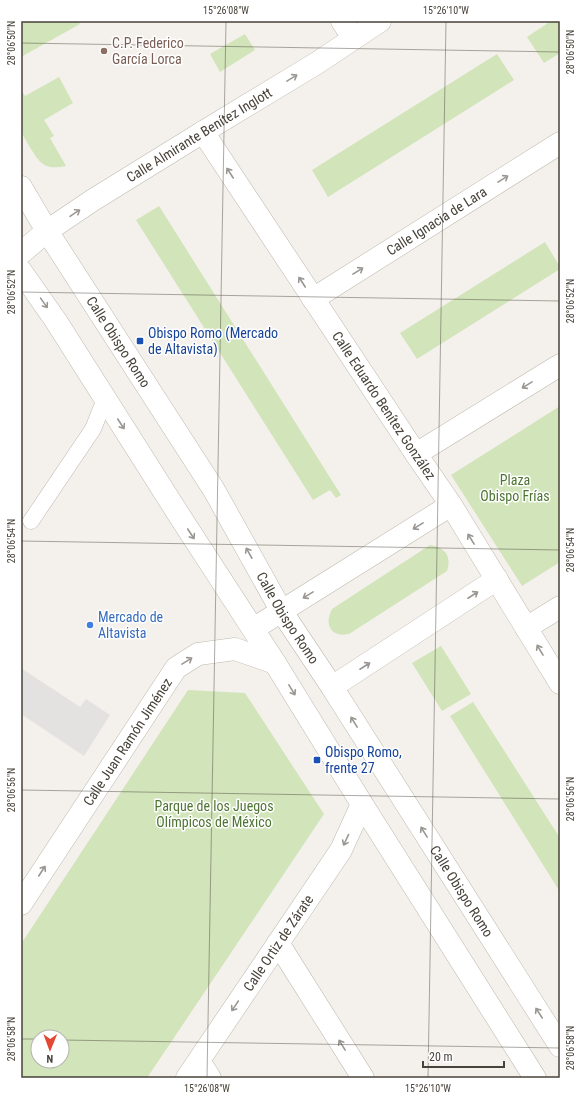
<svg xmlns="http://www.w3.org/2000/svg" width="581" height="1099" font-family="'Roboto Condensed',sans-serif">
	<rect width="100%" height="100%" fill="#f4f1ec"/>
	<path fill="#d2e4ba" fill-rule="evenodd" d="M21,21H78L80,24L21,57Z
		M551,21H560V53L544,63L527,37Z
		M245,34L255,50L220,72L210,54Z
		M497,54L514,80L328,197L312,170Z
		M59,77L73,103L44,120L54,136L50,138L66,166C43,171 39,162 28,144C26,140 22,135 21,130C19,117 21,102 21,90L25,96Z
		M159,206L341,495L336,498L330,490L313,500L136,220Z
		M545,242L560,267V269L417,359L400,333Z
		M560,406V562L522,586L451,475Z
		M430,545C445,548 452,555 447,571L349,634C330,638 324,624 332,609Z
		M441,646L471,694L442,711L412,663Z
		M188,690L245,693L324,814L147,1078H21V944ZM38,1037H62V1061H38Z
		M473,702L560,838V892L450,716Z"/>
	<path fill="#e4e2e0" d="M21,668L80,707L86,699L110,715L84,756L21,714Z"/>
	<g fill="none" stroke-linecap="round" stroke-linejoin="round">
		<defs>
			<path id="service" d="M31,521L93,429L105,399"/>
			<g id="minor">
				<path d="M342,21L353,38"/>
				<path id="s1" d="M203,132L416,454L451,505L560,683"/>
				<path id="s2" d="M21,253L47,231L93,200L203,132L317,63L380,21"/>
				<path id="s3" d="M313,299L560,143"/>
				<path d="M416,454L560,365"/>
				<path d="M526,628L560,607"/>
				<path d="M253,629L451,505"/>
				<path d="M332,687L497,579"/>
				<path id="s4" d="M21,904L176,668L198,654L235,649L275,663"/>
				<path d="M278,943L363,1078"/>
				<path d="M199,1061L210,1078"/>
				<path id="s5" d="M187,1078L341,850L362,804"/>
			</g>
			<g id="tertiary">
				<path id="s6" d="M21,187L47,231L214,490L282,612L332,687L560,1046"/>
				<path d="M21,271L56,321L177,512L275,663L362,804L535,1078"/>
			</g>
		</defs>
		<use href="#service" stroke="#bfb9af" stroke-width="17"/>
		<use href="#minor" stroke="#bfb9af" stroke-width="23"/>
		<use href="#tertiary" stroke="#bfb9af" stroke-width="23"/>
		<use href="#service" stroke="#fff" stroke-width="16"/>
		<use href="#minor" stroke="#fff" stroke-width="22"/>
		<use href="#tertiary" stroke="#fff" stroke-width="22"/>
	</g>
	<defs><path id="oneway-shaft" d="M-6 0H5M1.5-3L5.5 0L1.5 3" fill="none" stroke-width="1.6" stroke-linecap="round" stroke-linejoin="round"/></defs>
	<g stroke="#9a9793">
		<use href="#oneway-shaft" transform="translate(292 78) rotate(-31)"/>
		<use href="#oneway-shaft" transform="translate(230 173) rotate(-123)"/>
		<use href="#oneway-shaft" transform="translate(503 179) rotate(-32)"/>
		<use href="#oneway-shaft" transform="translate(75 213) rotate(-34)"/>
		<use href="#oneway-shaft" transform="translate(358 271) rotate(-32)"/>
		<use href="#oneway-shaft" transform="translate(302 282) rotate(-123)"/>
		<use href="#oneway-shaft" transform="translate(44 303) rotate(55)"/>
		<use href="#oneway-shaft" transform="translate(527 385) rotate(148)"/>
		<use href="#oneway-shaft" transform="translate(121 424) rotate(57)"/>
		<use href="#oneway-shaft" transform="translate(418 526) rotate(148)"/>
		<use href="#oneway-shaft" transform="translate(191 534) rotate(57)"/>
		<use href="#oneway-shaft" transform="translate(471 539) rotate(-122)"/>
		<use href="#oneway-shaft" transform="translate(249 553) rotate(-119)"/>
		<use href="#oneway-shaft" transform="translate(308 595) rotate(148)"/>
		<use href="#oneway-shaft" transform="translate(473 595) rotate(-33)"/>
		<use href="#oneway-shaft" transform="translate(540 650) rotate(-121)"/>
		<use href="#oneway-shaft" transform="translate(187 661) rotate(-32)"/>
		<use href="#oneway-shaft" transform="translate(365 666) rotate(-33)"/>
		<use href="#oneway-shaft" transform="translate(292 690) rotate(58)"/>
		<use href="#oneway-shaft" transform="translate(354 722) rotate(-122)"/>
		<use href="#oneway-shaft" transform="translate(424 832) rotate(-122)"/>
		<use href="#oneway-shaft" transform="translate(346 840) rotate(115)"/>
		<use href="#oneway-shaft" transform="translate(42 871) rotate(-57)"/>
		<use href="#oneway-shaft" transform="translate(235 1006) rotate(124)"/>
		<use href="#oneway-shaft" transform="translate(539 1013) rotate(-123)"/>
		<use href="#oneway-shaft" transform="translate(342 1045) rotate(-122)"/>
	</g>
	<path fill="none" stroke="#48423a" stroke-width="1" stroke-opacity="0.45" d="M21,43L560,52M21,292L560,301M21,541L560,550M21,790L560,799M21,1039H38M62,1040L560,1048M207,1078L226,21M428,1078L446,21"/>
	<circle fill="#8d6e63" stroke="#fff" stroke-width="1.5" cx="104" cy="51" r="4"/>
	<g fill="#1a4fb4" stroke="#fff" stroke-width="1.5">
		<rect x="136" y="337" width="8" height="8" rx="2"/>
		<rect x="313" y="756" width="8" height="8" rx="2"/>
	</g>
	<circle fill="#3f7fe0" stroke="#fff" stroke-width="1.5" cx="90" cy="625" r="4"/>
	<g text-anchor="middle" stroke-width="3" stroke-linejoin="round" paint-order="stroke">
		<g font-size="14" fill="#785e54" stroke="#fff" text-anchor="start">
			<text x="112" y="48">C.P. Federico<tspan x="112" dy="16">García Lorca</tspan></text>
		</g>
		<g font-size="14" fill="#48423a" stroke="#fff">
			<text dy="5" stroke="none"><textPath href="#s2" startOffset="214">Calle Almirante Benítez Inglott</textPath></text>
			<text dy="5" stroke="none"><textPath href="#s3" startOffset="146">Calle Ignacia de Lara</textPath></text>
			<text dy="5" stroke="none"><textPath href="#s6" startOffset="183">Calle Obispo Romo</textPath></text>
			<text dy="5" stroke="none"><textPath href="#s1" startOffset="328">Calle Eduardo Benítez González</textPath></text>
			<text dy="5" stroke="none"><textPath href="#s6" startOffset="507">Calle Obispo Romo</textPath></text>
			<text dy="5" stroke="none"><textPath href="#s4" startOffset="194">Calle Juan Ramón Jiménez</textPath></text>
			<text dy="5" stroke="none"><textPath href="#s6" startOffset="831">Calle Obispo Romo</textPath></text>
			<text dy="5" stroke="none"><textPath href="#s5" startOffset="163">Calle Ortiz de Zárate</textPath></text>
		</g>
		<g font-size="14" fill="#164399" stroke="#fff" text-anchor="start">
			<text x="148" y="338">Obispo Romo (Mercado<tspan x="148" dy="16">de Altavista)</tspan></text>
			<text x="325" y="757">Obispo Romo,<tspan x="325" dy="16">frente 27</tspan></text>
		</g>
		<g font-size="14" fill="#4e7433" stroke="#fff">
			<text x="515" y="485">Plaza<tspan x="515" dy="16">Obispo Frías</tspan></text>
			<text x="214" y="811">Parque de los Juegos<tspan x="214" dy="16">Olímpicos de México</tspan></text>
		</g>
		<g font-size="14" fill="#366cbe" stroke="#fff" text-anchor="start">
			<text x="98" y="622">Mercado de<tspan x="98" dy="16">Altavista</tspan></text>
		</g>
	</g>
	<rect width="581" height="1099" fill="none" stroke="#ffffff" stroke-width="44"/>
	<g transform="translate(50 1049) rotate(181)"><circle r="19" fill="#ffffff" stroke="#b6b3b0"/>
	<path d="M0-3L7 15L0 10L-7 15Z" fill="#e34834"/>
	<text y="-6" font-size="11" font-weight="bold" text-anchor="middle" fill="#48423a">N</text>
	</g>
	<path d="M423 1061v6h81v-6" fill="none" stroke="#48423a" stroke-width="2"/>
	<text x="429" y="1061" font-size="12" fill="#48423a" stroke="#ffffff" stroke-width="3" paint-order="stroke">20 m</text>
	<rect x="22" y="22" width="537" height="1055" fill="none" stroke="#48423a" stroke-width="1.5"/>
	<g font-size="10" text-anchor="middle" fill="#48423a">
		<text x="226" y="14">15°26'08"W</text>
		<text x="446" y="14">15°26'10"W</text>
		<text transform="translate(11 43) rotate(-90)" y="4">28°06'50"N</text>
		<text transform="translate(570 52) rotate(-90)" y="4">28°06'50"N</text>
		<text transform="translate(11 292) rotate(-90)" y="4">28°06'52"N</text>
		<text transform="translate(570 301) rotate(-90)" y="4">28°06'52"N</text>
		<text transform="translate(11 541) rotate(-90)" y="4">28°06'54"N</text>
		<text transform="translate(570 550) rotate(-90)" y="4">28°06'54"N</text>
		<text transform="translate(11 790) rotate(-90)" y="4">28°06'56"N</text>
		<text transform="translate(570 799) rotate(-90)" y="4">28°06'56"N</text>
		<text transform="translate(11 1039) rotate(-90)" y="4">28°06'58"N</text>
		<text transform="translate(570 1048) rotate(-90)" y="4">28°06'58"N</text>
		<text x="207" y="1092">15°26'08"W</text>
		<text x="428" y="1092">15°26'10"W</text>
	</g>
</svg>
